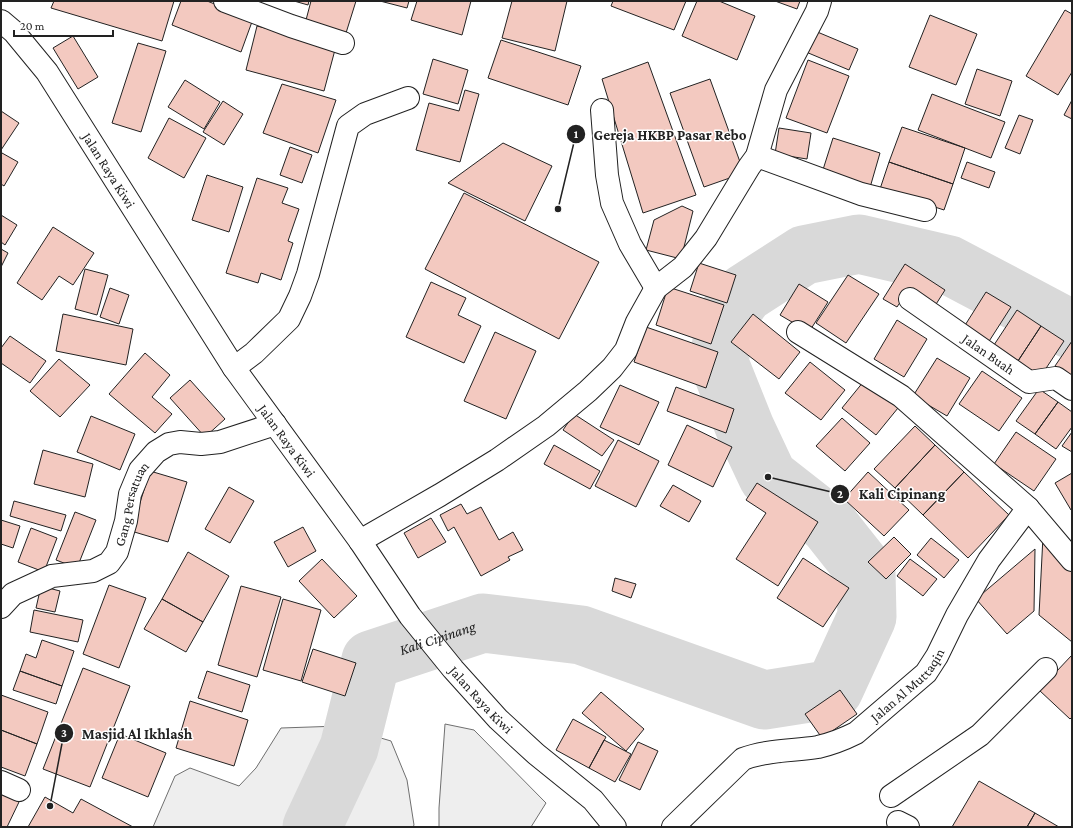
<svg xmlns="http://www.w3.org/2000/svg" width="1073" height="828" font-family="'Crimson Pro',serif">
	<rect width="100%" height="100%" fill="#fff"/>
	<path fill="#eee" stroke="#6f6f6f" d="M445,724L474,730L546,803L531,827H439V808Z
		M340,726L391,741L407,780L414,825L413,827H153L175,776L190,768L239,786L256,768L281,728Z"/>
	<g fill="none" stroke-linecap="round" stroke-linejoin="round">
		<path stroke="#d9d9d9" stroke-width="59" id="s1" d="M312,827L349,748L371,660L483,623L581,635L764,700L834,689L867,617L866,572L828,524L768,477L745,428L719,363L725,319L745,293L804,255L859,244L949,265L1072,330"/>
	</g>
	<path fill="#f3c9c0" stroke="#222" d="M54,1H174L162,41L51,8Z
		M181,1H207L253,19L241,52L172,25Z
		M294,1H309L308,5Z
		M311,1H356L346,33L306,20Z
		M380,1H409L407,8Z
		M417,1H471L462,35L411,20Z
		M512,1H567L555,51L502,38Z
		M613,1H686L674,30L611,6Z
		M697,1H719L755,16L737,60L682,36Z
		M775,1H800L797,9Z
		M1065,10L1072,14V72L1058,95L1026,76Z
		M930,15L977,34L956,85L909,67Z
		M257,26L336,46L324,91L246,70Z
		M815,31L858,49L849,70L806,52Z
		M73,36L98,77L78,89L53,48Z
		M501,40L581,66L568,105L488,78Z
		M138,43L166,51L141,132L112,123Z
		M433,59L468,70L458,104L423,94Z
		M808,60L849,76L827,133L786,118Z
		M648,62L696,195L643,213L602,79Z
		M977,69L1012,81L1000,116L965,104Z
		M710,79L744,173L704,187L670,93Z
		M185,80L220,102L204,129L168,107Z
		M282,84L336,100L318,153L263,133Z
		M465,90L479,94L460,162L416,150L429,103L459,111Z
		M932,94L1005,122L991,158L918,130Z
		M1072,100V119L1064,115Z
		M223,101L243,114L224,145L203,132Z
		M1,111L19,123L1,150Z
		M1019,115L1033,120L1020,154L1005,148Z
		M169,118L206,138L184,178L148,158Z
		M902,127L965,148L953,184L889,162Z
		M779,128L811,133L807,159L775,154Z
		M833,138L880,153L869,191L821,176Z
		M503,143L552,166L525,221L448,183Z
		M290,147L312,155L302,183L280,175Z
		M2,153L18,162L4,186L1,184V155Z
		M889,162L953,184L944,210L880,189Z
		M967,162L995,172L989,188L961,178Z
		M207,175L243,187L229,232L192,220Z
		M257,178L288,188L282,203L299,209L288,241L293,243L281,280L261,273L258,283L226,273Z
		M464,193L599,262L559,339L425,269Z
		M682,206L693,211L681,259L646,250L654,220Z
		M1,215L17,225L5,245L1,242Z
		M53,227L94,253L73,285L59,276L42,300L17,283Z
		M1,249L8,253L1,267Z
		M699,263L736,275L727,303L690,291Z
		M905,264L945,290L933,309L907,292L897,307L883,299Z
		M85,269L108,275L97,315L75,309Z
		M848,275L879,294L846,343L816,323Z
		M431,282L466,298L458,315L481,326L464,363L406,337Z
		M799,284L828,302L809,332L780,315Z
		M668,287L724,305L711,344L656,325Z
		M110,288L129,295L119,324L100,317Z
		M986,292L1011,307L986,346L962,330Z
		M1017,310L1041,326L1016,364L992,348Z
		M63,314L133,329L126,365L56,351Z
		M753,314L800,352L779,379L731,342Z
		M897,320L927,339L904,377L874,359Z
		M1041,326L1064,341L1039,379L1016,364Z
		M646,327L718,352L706,388L634,362Z
		M495,332L536,351L506,419L464,401Z
		M10,336L46,361L30,383L1,363V348Z
		M1072,341V378L1055,366Z
		M145,353L170,375L152,397L172,414L155,433L109,394Z
		M937,358L970,378L947,416L913,396Z
		M59,359L90,385L60,417L30,391Z
		M810,362L845,390L821,420L785,393Z
		M982,371L1022,398L999,431L959,404Z
		M190,380L225,419L205,437L170,398Z
		M864,381L898,408L876,435L842,408Z
		M620,385L659,402L639,445L600,427Z
		M676,387L734,409L726,433L667,411Z
		M1039,389L1058,402L1035,434L1016,421Z
		M1058,402L1072,412V427L1056,449L1035,434Z
		M574,414L614,440L602,456L563,430Z
		M91,416L135,434L120,470L77,452Z
		M842,418L870,443L845,471L816,446Z
		M687,425L732,447L713,487L668,465Z
		M915,426L935,445L895,488L874,469Z
		M1016,432L1056,459L1034,491L994,464Z
		M1072,432V452L1062,446Z
		M618,440L659,461L636,507L595,486Z
		M554,445L600,471L590,489L544,464Z
		M935,445L964,472L923,515L895,488Z
		M43,450L93,464L85,497L34,484Z
		M150,471L187,482L168,542L131,531Z
		M868,472L909,510L884,536L844,499Z
		M964,472L1009,515L968,558L923,515Z
		M1072,473V509L1071,510L1055,483Z
		M757,483L818,522L778,586L736,559L766,513L746,500Z
		M673,485L701,501L689,522L660,506Z
		M229,487L254,501L230,543L205,529Z
		M14,501L66,515L61,531L10,516Z
		M461,504L467,514L481,507L499,540L513,532L523,550L508,557L510,560L481,576L454,527L448,531L440,515Z
		M75,512L96,520L77,568L56,560Z
		M431,518L446,542L418,558L404,533Z
		M1,520L20,526L13,548L1,544Z
		M303,527L316,551L288,567L274,542Z
		M31,528L57,538L44,572L18,562Z
		M1043,536L1072,572V642L1039,615Z
		M894,537L911,554L886,579L868,562Z
		M931,538L959,560L944,578L917,555Z
		M1035,549L1034,611L1007,634L976,599Z
		M188,552L229,576L203,622L162,599Z
		M803,558L849,588L823,627L777,598Z
		M322,559L357,596L334,618L299,581Z
		M910,559L937,579L923,596L897,576Z
		M615,578L636,584L631,598L612,591Z
		M109,585L146,598L119,668L83,654Z
		M41,586L60,591L55,612L36,608Z
		M241,586L281,597L257,677L218,665Z
		M162,599L203,622L186,652L144,629Z
		M283,599L321,610L301,681L263,670Z
		M34,610L83,620L78,642L30,632Z
		M42,640L74,651L62,686L20,671L26,654L36,658Z
		M313,649L356,663L345,696L302,682Z
		M1072,655V717L1070,719L1039,690Z
		M83,668L130,686L90,787L43,769Z
		M20,671L62,686L56,704L13,690Z
		M207,671L250,685L242,712L198,698Z
		M840,690L857,714L822,738L805,714Z
		M601,692L644,729L626,751L582,713Z
		M1,695L48,712L37,744L1,730Z
		M190,701L248,720L234,766L176,748Z
		M573,719L606,737L589,768L556,750Z
		M1,730L37,744L25,776L1,767Z
		M120,734L166,753L148,797L102,778Z
		M604,740L631,754L615,782L589,768Z
		M638,742L658,751L640,790L619,780Z
		M979,781L1035,813L1027,827H952Z
		M1,793L19,802L7,827H1Z
		M45,797L73,813L81,799L133,827H28Z
		M1035,813L1059,827H1027Z"/>
	<g fill="none" stroke-linecap="round" stroke-linejoin="round">
		<defs>
			<g id="minor">
				<path d="M225,1L291,26L343,43"/>
				<path id="s2" d="M1,21L14,32L47,72L234,368L360,541L410,616L453,669L498,719L536,754L593,800L615,827"/>
				<path d="M602,110L607,175L612,203L630,244L656,288"/>
				<path d="M757,156L861,194L925,210"/>
				<path id="s3" d="M910,299L1029,382L1056,378L1072,389"/>
				<path d="M798,332L901,396L1028,508"/>
				<path d="M234,368L254,353L289,319L300,296L308,274L348,126L365,114L408,98"/>
				<path d="M360,541L440,495L497,460L546,426L588,391L612,368L626,350L637,322L656,288L683,267L706,238L749,167L757,156L776,90L817,11L820,1"/>
				<path id="s4" d="M1,607L13,594L52,576L93,571L109,563L117,552L126,521L130,494L140,470L156,452L169,444L180,442L201,444L220,442L275,424"/>
				<path d="M1,782L19,790"/>
				<path d="M891,796L980,735L1046,669"/>
				<path d="M898,822L908,827"/>
				<path id="s5" d="M673,827L743,759C766,750 793,751 818,747C831,744 844,739 856,733L926,673L937,656L957,615L989,560L1028,508L1072,560"/>
			</g>
		</defs>
		<use href="#minor" stroke="#222" stroke-width="24"/>
		<use href="#minor" stroke="#fff" stroke-width="22"/>
	</g>
	<g text-anchor="middle" stroke-width="3" stroke-linejoin="round" paint-order="stroke">
		<g font-size="14" fill="#222" stroke="#fff">
			<text dy="5" stroke="none"><textPath href="#s2" startOffset="185">Jalan Raya Kiwi</textPath></text>
			<text dy="5" stroke="none"><textPath href="#s3" startOffset="96">Jalan Buah</textPath></text>
			<text dy="5" stroke="none"><textPath href="#s2" startOffset="509">Jalan Raya Kiwi</textPath></text>
			<text dy="5" stroke="none"><textPath href="#s4" startOffset="184">Gang Persatuan</textPath></text>
			<text dy="5" stroke="none"><textPath href="#s5" startOffset="285">Jalan Al Muttaqin</textPath></text>
			<text dy="5" stroke="none"><textPath href="#s2" startOffset="833">Jalan Raya Kiwi</textPath></text>
		</g>
		<g font-size="15" font-style="italic" fill="#222" stroke="#fff">
			<text dy="5" stroke="none"><textPath href="#s1" startOffset="248">Kali Cipinang</textPath></text>
		</g>
	</g>
	<path fill="none" stroke="#222" stroke-width="1.5" d="M558 209L576 134M768 477L840 494M50 806L64 733"/>
	<g fill="#222" stroke="#fff" stroke-width="1.5">
		<circle cx="558" cy="209" r="4"/>
		<circle cx="768" cy="477" r="4"/>
		<circle cx="50" cy="806" r="4"/>
		<circle cx="576" cy="134" r="10"/>
		<circle cx="840" cy="494" r="10"/>
		<circle cx="64" cy="733" r="10"/>
	</g>
	<g font-size="12" text-anchor="middle" font-weight="bold" fill="#fff">
		<text x="576" y="138">1</text>
		<text x="840" y="498">2</text>
		<text x="64" y="737">3</text>
	</g>
	<g font-size="15" text-anchor="middle" font-weight="bold" fill="#222" stroke="#fff" stroke-width="3" stroke-linejoin="round" paint-order="stroke">
		<text x="670" y="140">Gereja HKBP Pasar Rebo</text>
		<text x="902" y="499">Kali Cipinang</text>
		<text x="137" y="739">Masjid Al Ikhlash</text>
	</g>
	<rect width="1073" height="828" fill="none" stroke="#222222" stroke-width="4"/>
	<path d="M14 30v6h99v-6" fill="none" stroke="#222222" stroke-width="2"/>
	<text x="20" y="30" font-size="12" fill="#222222" stroke="#ffffff" stroke-width="3" paint-order="stroke">20 m</text>
</svg>
